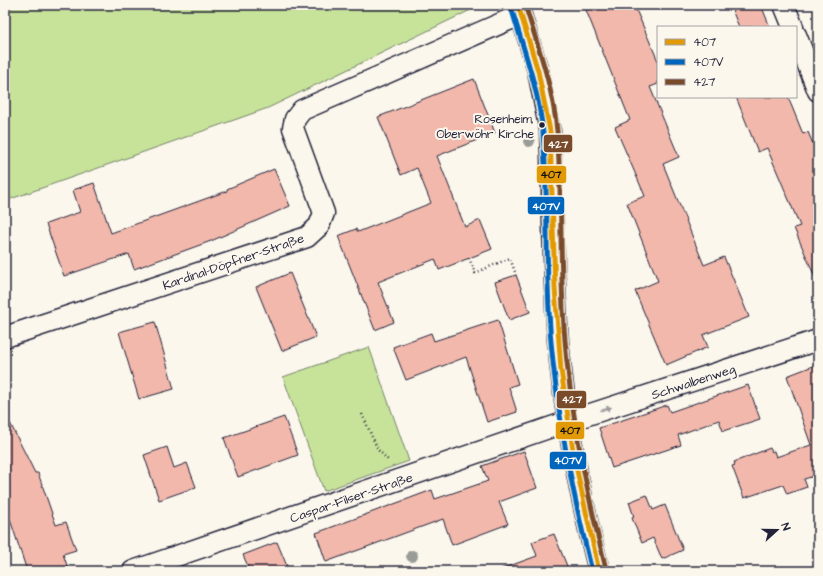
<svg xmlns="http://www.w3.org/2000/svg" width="823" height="576" font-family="'Architects Daughter',sans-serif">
	<rect width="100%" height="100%" fill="#fbf7ec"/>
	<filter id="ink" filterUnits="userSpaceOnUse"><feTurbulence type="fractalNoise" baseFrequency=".025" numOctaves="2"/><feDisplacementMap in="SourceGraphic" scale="8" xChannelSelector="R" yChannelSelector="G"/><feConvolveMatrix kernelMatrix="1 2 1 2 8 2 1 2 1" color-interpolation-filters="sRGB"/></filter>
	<g filter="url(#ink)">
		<path fill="#c7e39a" stroke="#74826a" d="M5,5H481L268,108L5,201Z
			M369,347L409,461L324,491L283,377Z"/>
		<path fill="#f2b8ab" stroke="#22223b" d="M584,5H634L658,61V84L650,87L679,157L663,164L704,265L724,257L749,317L703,335L708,347L666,365L635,291L658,281L627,203L645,196L615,127L630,120Z
			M730,5H761L770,27H739Z
			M474,79L495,133L437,156L465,227L480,220L492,249L439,270L435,259L378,282L394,322L375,330L338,236L356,229L358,232L431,203L417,168L401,175L378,117Z
			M736,97H788L803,134L808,132L818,156V284L794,228L800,226L767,148L758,152Z
			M274,169L290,206L211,241L134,269L129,254L64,276L46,224L80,212L73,190L94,183L111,233L227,191V189Z
			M290,273L316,337L282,351L256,287Z
			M516,275L530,312L509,320L495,282Z
			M498,320L518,384L509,387L517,412L487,422L466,357L406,380L393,347L431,333L434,341Z
			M155,322L174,389L139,399L119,332Z
			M818,364V475L804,479L807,487L787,494L783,485L744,498L732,466L735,465L734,462L770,448L772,452L774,451L776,457L811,445L787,376Z
			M748,385L760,419L723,431L719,420L678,435L681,445L612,468L599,428L667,405L670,412Z
			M5,413L35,473H38L56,525L66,522L76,550L63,554L69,571H27L5,504Z
			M284,417L298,455L238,477L224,438Z
			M167,447L174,468L187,463L196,487L159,500L144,455Z
			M524,451L537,488L499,502L508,524L452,545L443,519L326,562L316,533L432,490L435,499L488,481L482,466Z
			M647,495L653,510L665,505L683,550L662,559L653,538L642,543L632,518L634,517L629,502Z
			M554,534L569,571H502L501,569L537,556L532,542Z
			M277,542L289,571H250L243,555Z"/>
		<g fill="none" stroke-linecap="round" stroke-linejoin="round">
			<defs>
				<path id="street" d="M518,5L538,71L550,131C553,201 553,271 558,341C565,418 580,496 599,571
					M784,5L793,27
					M796,35L818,91
					M5,337L307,237L319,226L324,213L293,128L295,119L302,110L520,15
					M133,571L569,421L818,340"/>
			</defs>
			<use href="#street" stroke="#22223b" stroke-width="23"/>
			<path stroke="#22223b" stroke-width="2.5" stroke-dasharray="1 3" stroke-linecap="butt" d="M469,258L475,273L510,258L516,275
				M362,414L378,450L388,460"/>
			<use href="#street" stroke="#fbf7ec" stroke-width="20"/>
			<defs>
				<path id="bus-1" d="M518,5L538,71L550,131L555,288L561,370L574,457L599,571"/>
				<path id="bus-2" d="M511,7C523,47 539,91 543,133C549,202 545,272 551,342C558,419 573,496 592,571"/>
				<path id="bus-3" d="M525,5C538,46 553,88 557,131C563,200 559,271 565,340C571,417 587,494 606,569"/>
			</defs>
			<use href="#bus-1" stroke="#fbf7ec" stroke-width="8"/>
			<use href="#bus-2" stroke="#fbf7ec" stroke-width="8"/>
			<use href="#bus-3" stroke="#fbf7ec" stroke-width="8"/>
			<use href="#bus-1" stroke="#e29906" stroke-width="5"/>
			<use href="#bus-2" stroke="#0065bd" stroke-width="5"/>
			<use href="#bus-3" stroke="#7a4b2a" stroke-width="5"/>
		</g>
		<g fill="#9a9c98">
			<circle cx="529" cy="141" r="6"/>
			<circle cx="412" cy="556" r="6"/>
		</g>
		<defs><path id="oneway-solid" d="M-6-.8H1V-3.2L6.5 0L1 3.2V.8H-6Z"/></defs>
		<use fill="#99979c" href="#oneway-solid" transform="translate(606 409) rotate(-18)"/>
	</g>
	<circle fill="#22223b" stroke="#fbf7ec" stroke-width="1.5" cx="542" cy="125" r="3.5"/>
	<g text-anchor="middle" stroke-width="4" stroke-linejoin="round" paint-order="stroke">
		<g font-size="12" fill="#22223b" stroke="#fbf7ec" text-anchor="end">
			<text x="534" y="123">Rosenheim,<tspan x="534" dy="15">Oberwöhr Kirche</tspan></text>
		</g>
		<g font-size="13" fill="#22223b" stroke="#fbf7ec">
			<text transform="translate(233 261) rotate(-19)" y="5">Kardinal-Döpfner-Straße</text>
			<text transform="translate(693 381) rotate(-18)" y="5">Schwalbenweg</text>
			<text transform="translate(351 497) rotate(-19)" y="5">Caspar-Filser-Straße</text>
		</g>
	</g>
	<g stroke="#fbf7ec" stroke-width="1.5">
		<rect x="543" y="134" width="30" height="19" rx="4" fill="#7a4b2a"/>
		<rect x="536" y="165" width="31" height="19" rx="4" fill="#e29906"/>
		<rect x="527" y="196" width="38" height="19" rx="4" fill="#0065bd"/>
		<rect x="556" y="390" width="31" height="19" rx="4" fill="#7a4b2a"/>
		<rect x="555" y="421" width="30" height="19" rx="4" fill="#e29906"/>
		<rect x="549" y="451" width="38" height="19" rx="4" fill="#0065bd"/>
	</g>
	<g font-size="11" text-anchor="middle" font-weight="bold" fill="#fff">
		<text x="558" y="148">427</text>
		<text x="546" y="210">407V</text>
		<text x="572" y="403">427</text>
		<text x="568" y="464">407V</text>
	</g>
	<g font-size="11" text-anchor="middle" font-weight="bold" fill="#111">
		<text x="551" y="178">407</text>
		<text x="570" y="434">407</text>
	</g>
	<rect width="823" height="576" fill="none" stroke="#fbf7ec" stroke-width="20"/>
	<rect x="10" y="10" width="803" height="556" fill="none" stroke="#22223b" stroke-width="1.5" filter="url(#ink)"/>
	<rect x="657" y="26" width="140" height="72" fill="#fbf7ec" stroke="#a4a2a5"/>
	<rect x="665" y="39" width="20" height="6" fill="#e29906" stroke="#a4a2a5"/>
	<text x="693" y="46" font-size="12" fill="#22223b">407</text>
	<rect x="665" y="59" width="20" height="6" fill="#0065bd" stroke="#a4a2a5"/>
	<text x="693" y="66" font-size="12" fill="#22223b">407V</text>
	<rect x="665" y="79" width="20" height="6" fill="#7a4b2a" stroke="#a4a2a5"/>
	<text x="693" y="86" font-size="12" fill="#22223b">427</text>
	<g transform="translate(777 530) rotate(69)" stroke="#fbf7ec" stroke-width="3" paint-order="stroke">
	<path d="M0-3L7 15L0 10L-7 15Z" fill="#22223b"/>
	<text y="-6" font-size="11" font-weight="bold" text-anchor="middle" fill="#22223b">N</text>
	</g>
</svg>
